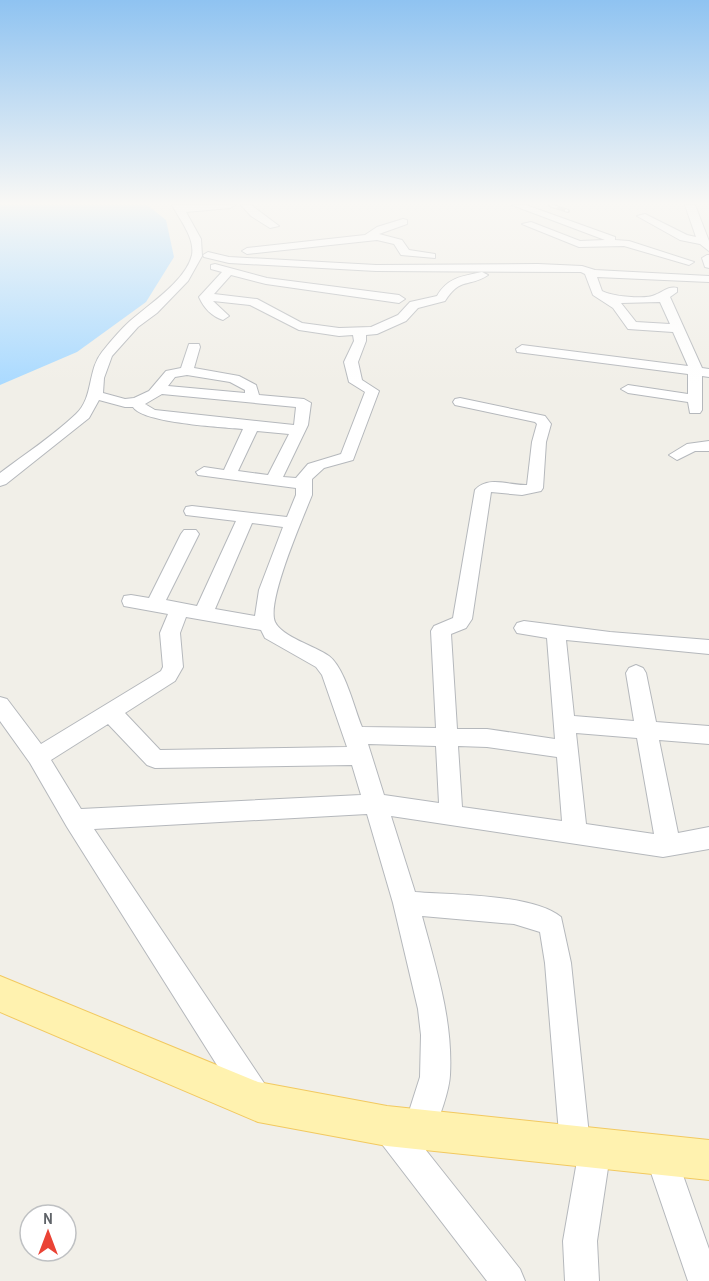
<svg xmlns="http://www.w3.org/2000/svg" width="709" height="1281" font-family="'Archivo Narrow',sans-serif">
<rect width="100%" height="100%" fill="#f1efe8"/>
<path fill="#aadaff" d="M 0,205 L 147,205 L 166,220 L 174,257 L 146,302 L 77,352 L 0,385 Z"/>
<g fill="none" stroke-linecap="round" stroke-linejoin="round">
<defs>
<path id="minor" d="M 172,205 L 235,205 L 230,208 L 186,212 L 201,239 L 202,256 L 188,281 L 157,313 L 138,327 L 112,356 L 104,378 L 103,393 L 125,399 L 134,398 L 149,391 L 166,371 L 181,368 L 189,344 L 199,344 L 200,347 L 194,368 L 239,376 L 256,385 L 259,395 L 304,399 L 311,403 L 308,425 L 283,477 L 296,478 L 308,464 L 341,454 L 365,392 L 349,382 L 344,362 L 354,341 L 353,335 L 339,336 L 299,330 L 250,305 L 213,301 L 229,316 L 223,320 C 211,316 204,308 199,297 L 222,272 L 211,269 L 211,265 L 215,264 L 267,278 L 399,295 L 405,299 L 399,303 L 266,284 L 231,275 L 214,294 L 257,299 L 302,323 L 339,328 L 371,327 L 398,315 L 410,302 L 437,296 C 447,278 462,276 482,272 L 488,275 C 469,288 461,276 445,301 L 418,308 L 406,321 L 377,334 L 366,335 L 366,341 L 358,362 L 362,380 L 379,391 L 353,460 L 324,468 L 312,479 L 312,495 C 303,518 266,602 275,622 C 282,637 315,646 329,656 C 345,668 354,708 362,727 L 436,728 L 431,631 L 434,626 L 453,618 L 475,490 C 488,475 511,486 527,485 L 532,442 L 537,424 L 535,422 L 455,405 L 453,402 L 455,399 L 460,398 L 545,416 L 551,424 L 546,442 L 543,488 L 541,491 L 522,495 L 491,492 L 472,619 L 466,628 L 451,634 L 457,729 L 487,729 L 555,739 L 547,638 L 517,633 L 514,628 L 517,623 L 524,621 L 610,632 L 709,640 L 709,654 L 566,640 L 574,716 L 634,721 L 626,673 L 629,668 L 636,665 L 643,668 L 646,673 L 656,722 L 709,726 L 709,744 L 659,740 L 678,833 L 709,827 L 709,849 L 663,857 L 391,816 L 415,892 C 453,895 533,894 561,917 L 571,963 L 589,1135 L 595,1132 L 606,1137 L 611,1148 L 597,1241 L 599,1281 L 565,1281 L 563,1241 L 577,1161 L 564,1157 L 560,1146 L 545,963 L 540,932 L 514,924 L 422,916 C 436,968 453,1020 450,1075 C 449,1094 437,1123 430,1141 L 421,1144 L 520,1269 L 525,1281 L 487,1281 L 378,1139 L 374,1128 L 378,1117 L 389,1113 L 400,1117 L 405,1124 L 420,1077 L 421,1035 L 418,1009 L 393,903 L 367,814 L 94,829 L 266,1086 L 270,1097 L 266,1108 L 255,1112 L 244,1108 L 67,827 L 30,763 L 0,721 L 0,697 L 7,699 L 41,744 L 161,671 L 163,667 L 160,633 L 168,614 L 124,606 L 122,601 L 124,596 L 131,595 L 149,598 L 181,534 L 184,530 L 196,530 L 199,534 L 166,600 L 197,606 L 236,521 L 186,515 L 184,511 L 186,507 L 192,506 L 287,517 L 296,495 L 296,488 L 198,475 L 196,472 L 204,467 L 224,470 L 243,429 C 221,427 143,423 133,407 L 125,407 L 99,400 L 89,418 L 6,484 L 0,486 L 0,473 C 25,454 53,436 76,414 C 94,397 87,371 102,352 C 110,342 120,330 130,321 C 148,305 186,281 192,255 C 195,238 180,220 172,205 ZM 187,375 L 230,382 L 245,390 L 245,393 L 168,386 L 175,377 ZM 162,394 L 296,407 L 294,425 L 155,410 L 145,404 ZM 257,431 L 289,434 L 268,475 L 238,471 ZM 252,523 L 283,527 L 259,590 L 255,616 L 215,609 ZM 186,617 L 261,630 L 265,638 L 316,667 L 322,675 L 347,747 L 160,750 L 125,713 L 175,681 L 183,667 L 180,633 ZM 108,724 L 147,765 L 155,768 L 352,765 L 361,795 L 81,809 L 51,760 ZM 576,733 L 637,738 L 654,834 L 586,824 ZM 368,744 L 436,746 L 439,803 L 384,795 ZM 458,746 L 487,747 L 557,757 L 562,821 L 462,807 Z
M 241,205 L 251,205 L 279,226 L 270,228 L 251,216 Z
M 512,205 L 526,205 L 615,237 L 615,240 L 629,241 L 694,262 L 689,265 L 624,246 L 579,247 L 522,224 L 531,222 L 580,241 L 605,240 Z
M 685,205 L 695,205 L 709,241 L 709,251 L 700,244 L 680,240 L 637,216 L 645,214 L 687,235 L 696,237 Z
M 403,219 L 407,220 L 407,224 L 379,234 L 402,240 L 409,250 L 435,254 L 435,258 L 401,255 L 394,244 L 377,240 L 247,254 L 242,251 L 247,248 L 365,235 L 377,227 Z
M 208,252 L 229,257 L 376,265 L 538,264 L 582,266 L 595,270 L 709,276 L 709,282 L 597,277 L 602,291 C 611,296 645,300 655,295 C 663,292 668,286 677,288 L 677,292 L 670,297 L 702,368 L 709,369 L 709,377 L 702,376 L 702,410 L 700,413 L 690,413 L 688,402 L 628,393 L 621,389 L 628,385 L 688,394 L 688,374 L 517,352 L 516,349 L 522,345 L 688,366 L 673,332 L 628,329 L 613,308 L 593,295 L 585,274 L 581,272 L 376,271 L 229,263 L 204,257 L 203,255 ZM 660,302 L 670,324 L 636,322 L 621,303 Z
M 707,255 L 709,255 L 709,268 L 705,267 L 702,258 Z
M 709,441 L 709,451 L 695,451 L 677,460 L 669,455 L 687,444 Z
M 661,1139 L 672,1144 L 709,1249 L 709,1281 L 688,1281 L 645,1155 L 650,1144 Z"/>
<path id="major" d="M 0,976 L 258,1082 L 387,1106 L 709,1140 L 709,1180 L 387,1146 L 258,1122 L 0,1012 Z"/>
</defs>
<use href="#minor" stroke="#b5b8bc" stroke-width="2"/>
<use href="#major" stroke="#f2c960" stroke-width="2"/>
<use href="#minor" fill="#fff" fill-rule="evenodd"/>
<use href="#major" fill="#fff2af" fill-rule="evenodd"/>
<defs>
<path id="rail" d="M 550,205 L 568,211"/>
</defs>
<use href="#rail" stroke="#b6b7b8" stroke-width="4"/>
<use href="#rail" stroke="#fff" stroke-width="2" stroke-dasharray="8" stroke-linecap="butt"/>
</g>
<linearGradient id="sky" x2="0" y2="1"><stop stop-color="#8fc3f1"/><stop offset="0.53" stop-color="#f9f8f5"/><stop offset="1" stop-color="#f9f8f5" stop-opacity="0"/></linearGradient>
<rect width="709" height="384" fill="url(#sky)"/>
<g transform="translate(48 1233)"><circle r="28" fill="#ffffff" stroke="#bfc1c3" stroke-width="1.5"/>
<path d="M0-4.5L10 22L0 15L-10 22Z" fill="#ea4335"/>
<text y="-9" font-size="16" font-weight="bold" text-anchor="middle" fill="#5f6368">N</text>
</g>
</svg>
